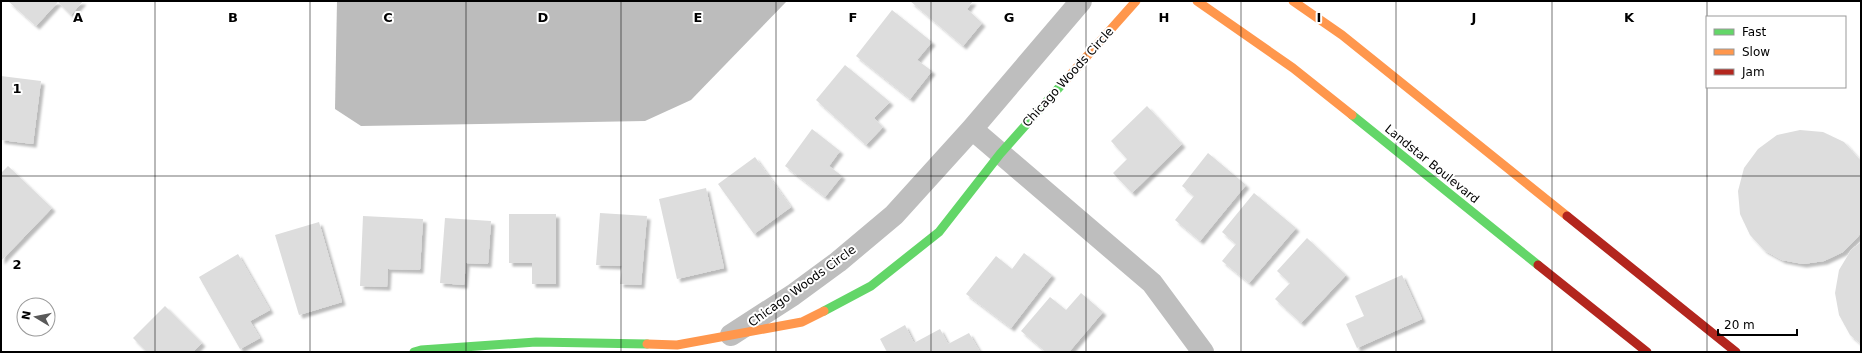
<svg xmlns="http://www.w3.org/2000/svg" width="1862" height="353" font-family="'DejaVu Sans',sans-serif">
<defs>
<filter id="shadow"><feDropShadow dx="3.5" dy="3.5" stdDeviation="1" flood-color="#0004"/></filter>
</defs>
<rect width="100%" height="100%" fill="#fff"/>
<path fill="#bcbcbc" d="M 337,1 L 787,1 L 691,100 L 645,121 L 361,126 L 335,109 Z"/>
<path fill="#ddd" filter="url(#shadow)" d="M 8,1 L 83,1 L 71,15 L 58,2 L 36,26 Z
M 910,1 L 973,1 L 967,9 L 982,23 L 963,46 Z
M 892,10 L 932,42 L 917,60 L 932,71 L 910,99 L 856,56 Z
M 845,65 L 890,102 L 874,118 L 883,127 L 866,145 L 816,100 Z
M 1,76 L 41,81 L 33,144 L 1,140 Z
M 1147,106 L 1182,144 L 1132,193 L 1113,173 L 1127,159 L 1111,141 Z
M 812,129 L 840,151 L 829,166 L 842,176 L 825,197 L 785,166 Z
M 1800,130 L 1823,132 L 1844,142 L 1861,161 L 1861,232 L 1858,237 L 1843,252 L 1824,261 L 1803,264 L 1782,260 L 1764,250 L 1750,235 L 1740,214 L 1738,191 L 1744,168 L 1758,149 L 1777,135 Z
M 1208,153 L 1246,185 L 1200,241 L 1175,220 L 1194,196 L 1182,186 Z
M 755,157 L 791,207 L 754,234 L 718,184 Z
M 8,166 L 52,208 L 1,261 L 1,173 Z
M 706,188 L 724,268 L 677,279 L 659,199 Z
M 1254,193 L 1296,228 L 1249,283 L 1222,261 L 1236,244 L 1222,232 Z
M 600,213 L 647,216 L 641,285 L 620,284 L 622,266 L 596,265 Z
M 509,214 L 556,214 L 556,284 L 532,284 L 532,263 L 509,263 Z
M 363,216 L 423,219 L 420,270 L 388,269 L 387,287 L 360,286 Z
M 445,218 L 491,221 L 488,264 L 466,263 L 464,285 L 440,283 Z
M 319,222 L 342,302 L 299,315 L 275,235 Z
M 1307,238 L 1346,275 L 1301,323 L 1275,299 L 1290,283 L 1277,271 Z
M 1861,242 L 1861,344 L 1850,335 L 1839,315 L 1835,293 L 1839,270 L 1851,250 Z
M 1024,253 L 1052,275 L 1011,328 L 966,294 L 996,256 L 1012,269 Z
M 238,254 L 270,310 L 250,321 L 260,338 L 240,349 L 199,277 Z
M 1402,275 L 1422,319 L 1357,348 L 1346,324 L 1364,316 L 1355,296 Z
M 1081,293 L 1103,312 L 1069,352 L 1046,352 L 1021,331 L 1050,297 L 1066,310 Z
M 165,306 L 202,343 L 193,352 L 147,352 L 133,338 Z
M 905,325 L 914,343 L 940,329 L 948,344 L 969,333 L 980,352 L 887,352 L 880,339 Z"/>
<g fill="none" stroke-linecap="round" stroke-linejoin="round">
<path stroke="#bebebe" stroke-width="22" d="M 972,129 L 1152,283 L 1203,352
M 731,335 L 793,295 L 838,262 L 894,215 L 972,129 L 1081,1"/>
<path stroke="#63d668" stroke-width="9" d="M 1352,115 L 1538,265
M 824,311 L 871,286 L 939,232 L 1000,154 L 1064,82
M 414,352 L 421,350 L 536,342 L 647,344"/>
<path stroke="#ff974d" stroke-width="9" d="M 1197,1 L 1293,68 L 1352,115
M 1293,1 L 1342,35 L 1567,216
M 1064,82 L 1136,1
M 647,344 L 677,345 L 802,322 L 824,311"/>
<path stroke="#b3261e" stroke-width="9" d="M 1567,216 L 1736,352
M 1538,265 L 1647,352"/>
</g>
<path fill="none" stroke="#000" stroke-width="1" stroke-opacity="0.55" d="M 155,1 L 155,352M 310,1 L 310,352M 466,1 L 466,352M 621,1 L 621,352M 776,1 L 776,352M 931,1 L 931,352M 1086,1 L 1086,352M 1241,1 L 1241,352M 1396,1 L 1396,352M 1552,1 L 1552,352M 1707,1 L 1707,352M 1,176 L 1861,176"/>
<g text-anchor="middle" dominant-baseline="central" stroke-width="4" stroke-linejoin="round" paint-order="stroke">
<g font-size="12" fill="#000" stroke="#fff">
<text transform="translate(1068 77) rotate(-48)">Chicago Woods Circle</text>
<text transform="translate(1432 164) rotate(39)">Landstar Boulevard</text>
<text transform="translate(802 286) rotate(-36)">Chicago Woods Circle</text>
</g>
</g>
<g font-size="13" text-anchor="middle" font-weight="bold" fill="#000" stroke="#fff" stroke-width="4" stroke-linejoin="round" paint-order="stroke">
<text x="78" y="22">A</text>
<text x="233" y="22">B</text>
<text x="388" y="22">C</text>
<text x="543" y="22">D</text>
<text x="698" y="22">E</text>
<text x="853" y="22">F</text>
<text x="1009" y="22">G</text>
<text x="1164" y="22">H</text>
<text x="1319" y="22">I</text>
<text x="1474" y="22">J</text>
<text x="1629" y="22">K</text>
<text x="17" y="93">1</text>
<text x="17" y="269">2</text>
</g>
<rect width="1862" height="353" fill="none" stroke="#000000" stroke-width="4"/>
<rect x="1706" y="16" width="140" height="72" fill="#ffffff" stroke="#999999"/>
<rect x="1714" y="29" width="20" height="6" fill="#63d668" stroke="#999999"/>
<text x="1742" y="36" font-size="12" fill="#000000">Fast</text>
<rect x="1714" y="49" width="20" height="6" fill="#ff974d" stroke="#999999"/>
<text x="1742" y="56" font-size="12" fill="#000000">Slow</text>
<rect x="1714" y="69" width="20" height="6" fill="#b3261e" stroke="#999999"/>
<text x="1742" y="76" font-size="12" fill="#000000">Jam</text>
<g transform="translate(36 317) rotate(280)"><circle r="19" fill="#ffffff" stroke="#999999"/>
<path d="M0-3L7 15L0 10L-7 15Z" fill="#595959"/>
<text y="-6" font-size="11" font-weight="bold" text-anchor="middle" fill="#000000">N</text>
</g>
<path d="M1718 329v6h79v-6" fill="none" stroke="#000000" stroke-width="2"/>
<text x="1724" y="329" font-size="12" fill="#000000" stroke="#ffffff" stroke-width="3" paint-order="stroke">20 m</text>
</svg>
